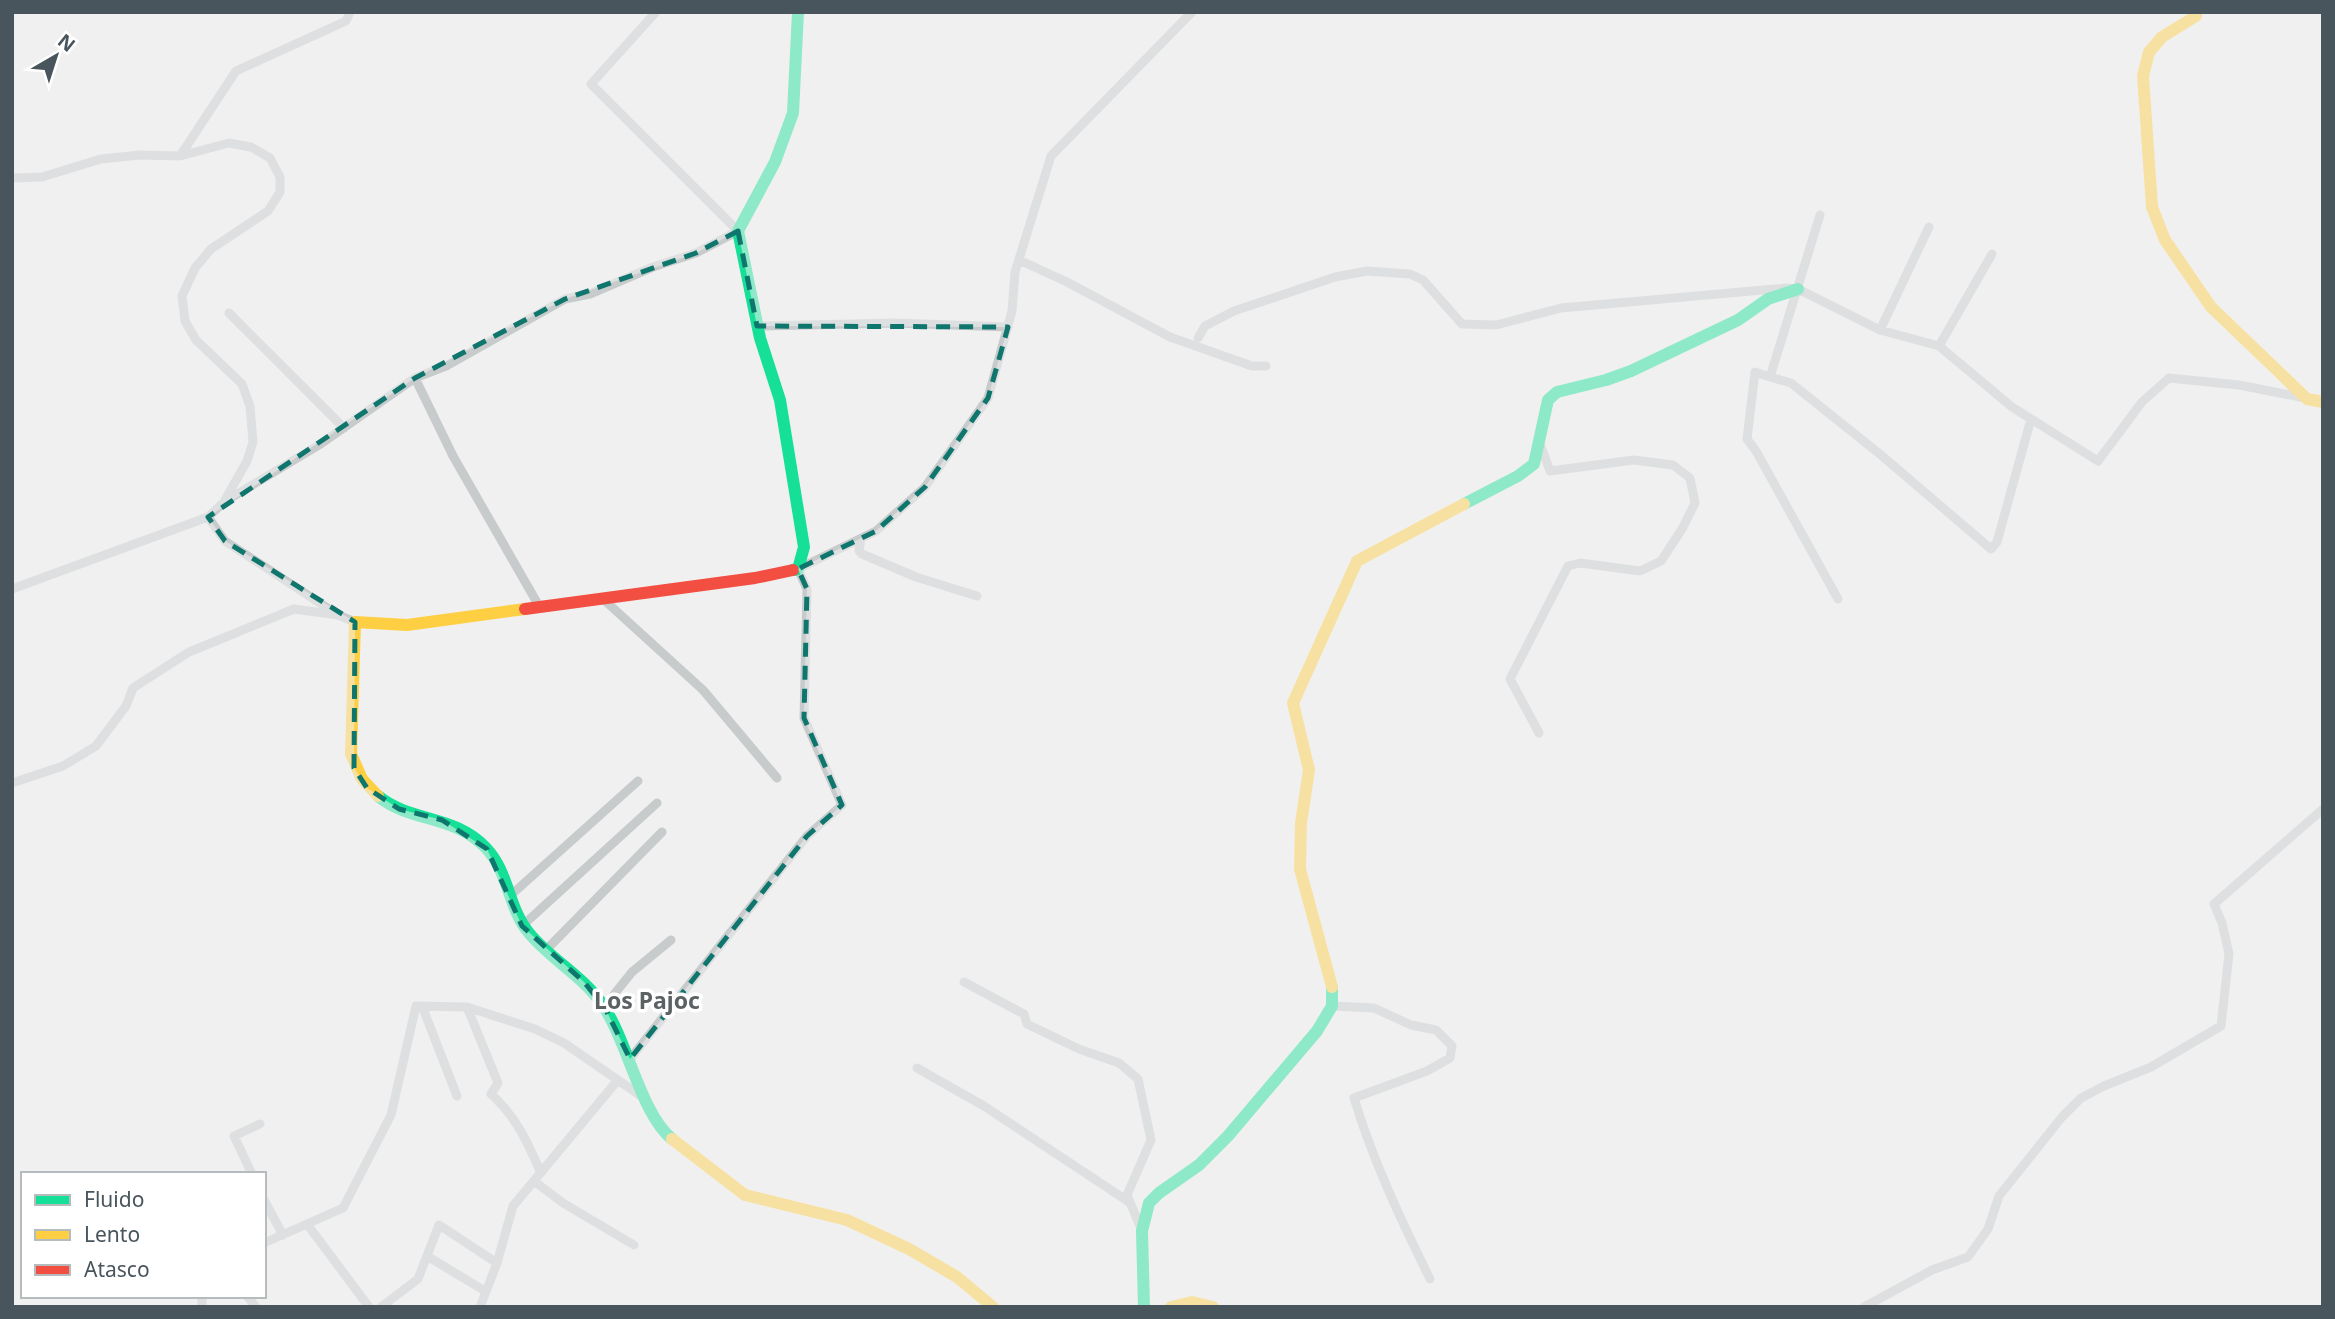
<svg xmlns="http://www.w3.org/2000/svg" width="2335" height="1319" font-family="'Noto Sans',sans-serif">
<rect width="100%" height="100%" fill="#f1f0f0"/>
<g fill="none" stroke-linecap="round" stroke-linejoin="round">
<path stroke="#c8cbcc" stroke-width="9" d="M 180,156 L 236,71 L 346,21 L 350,12
M 12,178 L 42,177 L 101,159 L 140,155 L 180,156 L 229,143 L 251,147 L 270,158 L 280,177 L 280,192 L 268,211 L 211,249 L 195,268 L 182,296 L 185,321 L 196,340 L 242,384 L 250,406 L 253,442 L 247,461 L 225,500
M 1820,215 L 1770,377 L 1755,372 L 1747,439 L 1756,451 L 1838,599
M 1019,260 L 1067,282 L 1170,337 L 1252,366 L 1266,366
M 229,313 L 344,428
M 757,326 L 895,323 L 1008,327
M 1880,330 L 1929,227
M 1198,338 L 1205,326 L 1234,311 L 1335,277 L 1367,271 L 1410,274 L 1423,280 L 1462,324 L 1496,325 L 1561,308 L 1786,288 L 1798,289 L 1880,330 L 1939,346 L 2012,407 L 2098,461 L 2142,402 L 2169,378 L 2239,385 L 2305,398
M 1939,346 L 1992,254
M 1770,377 L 1791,383 L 1881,455 L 1991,549 L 1997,542 L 2031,419
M 415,378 L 453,456 L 539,606
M 208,517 L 225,541 L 338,615 L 355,622
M 861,539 L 859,551 L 862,554 L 916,577 L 977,596
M 12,589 L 208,517 L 224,502 L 319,445 L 415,378 L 446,366 L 565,299 L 590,294 L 653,267 L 696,253 L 738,231 L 591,84 L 656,12
M 602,598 L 703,690 L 777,778
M 1539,733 L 1510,679 L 1568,566 L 1580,563 L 1640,571 L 1661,561 L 1682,529 L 1695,503 L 1690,478 L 1673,465 L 1634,460 L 1550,471 L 1539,441
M 12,783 L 63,766 L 96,746 L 126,706 L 133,688 L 189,652 L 294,609 L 338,615
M 511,895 L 638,781
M 522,926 L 657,803
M 547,949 L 662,832
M 964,982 L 1024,1014 L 1027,1024 L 1079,1049 L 1119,1063 L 1138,1079 L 1151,1140 L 1127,1195 L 1142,1231
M 422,1006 L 457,1096
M 1332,1006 L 1374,1008 L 1411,1025 L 1436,1030 L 1452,1046 L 1450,1058 L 1427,1071 L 1354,1098 C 1373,1161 1401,1220 1430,1279
M 467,1007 L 498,1083 L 491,1094 C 515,1115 528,1143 540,1171
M 604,1007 L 632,972 L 671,940
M 630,1059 L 807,836 L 842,805 L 804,718 L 807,589 L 798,569 L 876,531 L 925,487 L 988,398 L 1012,311 L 1015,272 L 1051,156 L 1192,12
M 917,1068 L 984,1106 L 1129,1202
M 252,1174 L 234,1136 L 260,1124
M 534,1181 L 563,1203 L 634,1245
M 264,1200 L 283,1235
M 307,1224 L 369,1307
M 264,1243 L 343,1208 L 391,1115 L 416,1006 L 467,1007 L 535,1029 L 564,1043 L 644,1098
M 427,1256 L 485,1291
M 247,1296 L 256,1307
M 202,1307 L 202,1296
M 381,1307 L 418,1279 L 439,1225 L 497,1263
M 480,1307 L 497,1263 L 513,1206 L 617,1081
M 1864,1307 L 1932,1270 L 1968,1257 L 1988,1229 L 1999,1196 L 2062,1117 L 2081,1098 L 2104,1086 L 2151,1067 L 2221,1026 L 2229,954 L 2222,923 L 2214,904 L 2323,809"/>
<path stroke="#16e098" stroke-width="12" d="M 1464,504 L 1518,476 L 1534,464 L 1548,400 L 1557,392 L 1606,380 L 1631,371 L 1738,320 L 1768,299 L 1798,289
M 793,570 L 798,569 L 804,547 L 780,400 L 760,338 L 738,231 L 775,162 L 793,113 L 798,12
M 378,796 C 411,823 454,814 486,848 C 509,872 508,908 529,933 C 551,960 584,976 604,1007 C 628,1043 641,1114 672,1139
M 1144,1307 L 1142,1231 L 1149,1203 L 1159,1193 L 1199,1165 L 1228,1136 L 1317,1031 L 1332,1006 L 1332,987"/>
<path stroke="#ffcf43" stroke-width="12" d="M 2196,12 L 2196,16 L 2162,37 L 2149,52 L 2143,76 L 2152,207 L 2165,240 L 2211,307 L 2307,399 L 2323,402
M 378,796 L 362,779 L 351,754 L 355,622 L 407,625 L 525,609
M 1332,987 L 1300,869 L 1301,823 L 1309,770 L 1293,703 L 1357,561 L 1464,504
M 672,1139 L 745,1195 L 847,1220 L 909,1249 L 957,1277 L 993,1307
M 1171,1307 L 1192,1302 L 1213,1307"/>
<path stroke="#f24e42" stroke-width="12" d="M 525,609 L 755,578 L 793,570"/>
</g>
<path d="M0 0H2335V1319H0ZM 738,231 L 757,326 L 1008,327 L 988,398 L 925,487 L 876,531 L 798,569 L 807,589 L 804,718 L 842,805 L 807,836 L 630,1059 L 605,1008 L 584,982 L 522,926 L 487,849 L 442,820 L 399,809 L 367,788 L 354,768 L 355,622 L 225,541 L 208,517 L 415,378 L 565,299 L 696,253 Z" fill="#f1f0f0" fill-opacity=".55" fill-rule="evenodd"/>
<path fill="none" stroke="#0f766e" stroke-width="5" stroke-dasharray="14 9" stroke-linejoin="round" d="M 738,231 L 757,326 L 1008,327 L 988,398 L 925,487 L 876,531 L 798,569 L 807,589 L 804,718 L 842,805 L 807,836 L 630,1059 L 605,1008 L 584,982 L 522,926 L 487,849 L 442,820 L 399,809 L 367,788 L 354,768 L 355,622 L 225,541 L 208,517 L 415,378 L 565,299 L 696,253 Z"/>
<g text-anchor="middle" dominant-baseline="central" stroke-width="7" stroke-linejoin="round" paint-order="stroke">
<g font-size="23" font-weight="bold" fill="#5c6164" stroke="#fff">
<text x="647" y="1000">Los Pajoc</text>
</g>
</g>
<rect width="2335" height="1319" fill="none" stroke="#48555c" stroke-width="28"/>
<rect x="21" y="1172" width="245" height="126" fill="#ffffff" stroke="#b6bbbe" stroke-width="2"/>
<rect x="35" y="1195" width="35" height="10" fill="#16e098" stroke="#b6bbbe" stroke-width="2"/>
<text x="84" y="1207" font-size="21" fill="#48555c">Fluido</text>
<rect x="35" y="1230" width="35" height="10" fill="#ffcf43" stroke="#b6bbbe" stroke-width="2"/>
<text x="84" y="1242" font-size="21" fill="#48555c">Lento</text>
<rect x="35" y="1265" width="35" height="10" fill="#f24e42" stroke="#b6bbbe" stroke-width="2"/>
<text x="84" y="1277" font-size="21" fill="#48555c">Atasco</text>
<g transform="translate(56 56) rotate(39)" stroke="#ffffff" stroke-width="5" paint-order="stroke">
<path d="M0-5L12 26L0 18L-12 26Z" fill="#48555c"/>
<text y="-10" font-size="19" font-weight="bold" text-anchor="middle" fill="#48555c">N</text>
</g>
</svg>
